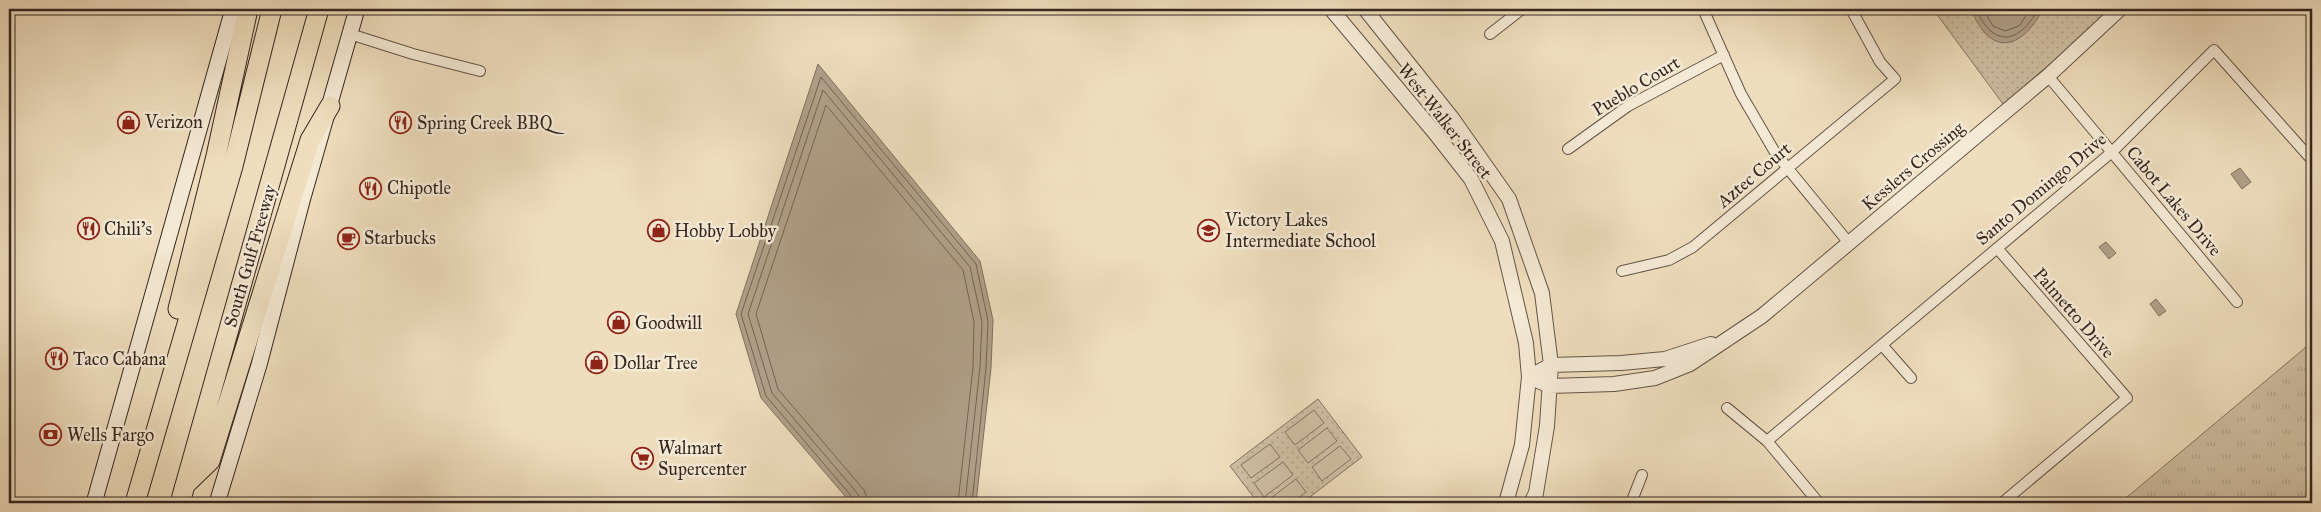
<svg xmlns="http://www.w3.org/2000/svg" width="2321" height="512" font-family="'IM FELL Great Primer',serif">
<defs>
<pattern id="grass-tufts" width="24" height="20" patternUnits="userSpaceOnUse" patternTransform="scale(1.25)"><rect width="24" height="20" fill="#cfbfa3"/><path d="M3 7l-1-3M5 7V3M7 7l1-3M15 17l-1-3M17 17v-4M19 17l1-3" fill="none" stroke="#b2a48c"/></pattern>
<pattern id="park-dots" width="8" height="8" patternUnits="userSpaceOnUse" patternTransform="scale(1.25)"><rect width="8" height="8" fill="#cfbfa3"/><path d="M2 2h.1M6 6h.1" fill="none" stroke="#b2a48c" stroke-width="1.8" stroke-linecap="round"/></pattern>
</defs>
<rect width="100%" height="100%" fill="#efdebe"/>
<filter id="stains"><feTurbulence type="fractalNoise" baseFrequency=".004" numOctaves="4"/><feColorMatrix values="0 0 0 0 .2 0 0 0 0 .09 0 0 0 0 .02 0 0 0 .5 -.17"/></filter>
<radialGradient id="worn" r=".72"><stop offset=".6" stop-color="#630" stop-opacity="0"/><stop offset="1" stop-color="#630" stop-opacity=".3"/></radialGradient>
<path fill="url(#grass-tufts)" stroke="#827362" d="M 2312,342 L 2312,503 L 2120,503 Z"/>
<path fill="url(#park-dots)" stroke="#827362" d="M 1933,9 L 2110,9 L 2071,46 L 2003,104 Z
M 1318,399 L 1362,457 L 1302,503 L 1258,503 L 1230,466 Z"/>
<path fill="#cfbfa3" stroke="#827362" d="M 1314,410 L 1324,423 L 1295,445 L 1285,432 Z
M 1327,428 L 1337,441 L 1308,463 L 1298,450 Z
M 1270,444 L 1280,457 L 1251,478 L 1241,465 Z
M 1340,446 L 1351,459 L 1322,481 L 1312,467 Z
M 1283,462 L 1293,475 L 1264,497 L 1254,483 Z
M 1296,479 L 1306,492 L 1292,503 L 1269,503 L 1267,501 Z"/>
<path fill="#b0a088" stroke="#7f705e" d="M 1971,9 L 2043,9 C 2021,51 1990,57 1971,9 Z
M 818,64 L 980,261 L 993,320 L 991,368 L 976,503 L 851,503 L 761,398 L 736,314 Z
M 2240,168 L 2251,182 L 2242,189 L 2231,174 Z
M 2106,242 L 2116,253 L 2109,259 L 2099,247 Z
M 2156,299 L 2166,311 L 2159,316 L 2150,304 Z"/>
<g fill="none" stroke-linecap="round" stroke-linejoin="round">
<path stroke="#726454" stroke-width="1" d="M 1976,9 C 1993,48 2019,45 2038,9
M 1983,9 L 1993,26 L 2005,31 L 2019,26 L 2031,9
M 855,503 L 853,498 L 766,396 L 741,314 L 821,77 L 976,264 L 988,321 L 986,368 L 972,503
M 861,503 L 858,494 L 772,393 L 748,314 L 823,90 L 970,267 L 982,322 L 980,367 L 965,503
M 869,503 L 864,490 L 778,389 L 756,314 L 826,105 L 963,270 L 974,322 L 973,367 L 958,503"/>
<defs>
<path id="minor" d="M 1703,9 L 1741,94 L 1776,154 L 1849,243
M 350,34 L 413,54 L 480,71
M 1490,34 L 1522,9
M 2048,76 L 2237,302
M 1568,149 L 1628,106 L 1724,55
M 1997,248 L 2127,398 L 2002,503
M 1622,271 L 1669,260 L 1693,247 L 1895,79 L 1880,62 L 1851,9
M 1882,345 L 1911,378
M 1727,408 L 1767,441 L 1819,503
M 1767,441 L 2112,152 L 2214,50 L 2312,160
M 1631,503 L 1642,475"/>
<path id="tertiary" d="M 1331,9 L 1435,133 L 1471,179 L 1502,241 L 1526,343 L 1529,377 L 1522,445 L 1506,503
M 1365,9 L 1452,118 L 1509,199 L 1542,293 L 1551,365 L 1547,426 L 1536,493 L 1531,503
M 1529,377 L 1550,386 L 1614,384 L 1655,378 L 1690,364 L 1762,316 L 2048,76 L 2120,9
M 1529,377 L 1551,365 L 1621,363 L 1665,359 L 1711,344"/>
<path id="secondary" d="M 94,503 L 233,9
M 217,503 L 259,365 L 302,201 L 357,9"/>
<path id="motorway" d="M 178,309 L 216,156 L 248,9
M 185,485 L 210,461 L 310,140 L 330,106
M 135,503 L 233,166 L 272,9
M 180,503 L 319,9"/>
</defs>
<use href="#minor" stroke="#645548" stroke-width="12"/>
<use href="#tertiary" stroke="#645548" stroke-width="16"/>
<use href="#secondary" stroke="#352720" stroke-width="17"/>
<use href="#motorway" stroke="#352720" stroke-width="21"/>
<use href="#minor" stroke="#f5ead5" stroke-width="10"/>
<use href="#tertiary" stroke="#f5ead5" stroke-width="14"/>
<use href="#secondary" stroke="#f5ead5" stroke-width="15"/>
<use href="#motorway" stroke="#efdebe" stroke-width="19"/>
</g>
<defs>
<symbol id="shop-ring" viewBox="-11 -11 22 22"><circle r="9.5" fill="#f5ead5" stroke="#8f2418" stroke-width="1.5"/><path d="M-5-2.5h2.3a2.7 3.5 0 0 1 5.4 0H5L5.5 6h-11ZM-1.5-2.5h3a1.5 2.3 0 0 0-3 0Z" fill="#8f2418"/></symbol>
<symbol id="restaurant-ring" viewBox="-11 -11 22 22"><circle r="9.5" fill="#f5ead5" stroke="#8f2418" stroke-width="1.5"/><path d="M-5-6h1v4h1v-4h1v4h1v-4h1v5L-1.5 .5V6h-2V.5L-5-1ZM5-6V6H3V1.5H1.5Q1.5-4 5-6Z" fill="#8f2418"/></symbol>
<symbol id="school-ring" viewBox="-11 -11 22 22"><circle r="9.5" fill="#f5ead5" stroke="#8f2418" stroke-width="1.5"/><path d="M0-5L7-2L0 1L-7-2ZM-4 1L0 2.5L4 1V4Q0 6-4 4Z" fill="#8f2418"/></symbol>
<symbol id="cafe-ring" viewBox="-11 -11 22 22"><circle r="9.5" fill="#f5ead5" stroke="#8f2418" stroke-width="1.5"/><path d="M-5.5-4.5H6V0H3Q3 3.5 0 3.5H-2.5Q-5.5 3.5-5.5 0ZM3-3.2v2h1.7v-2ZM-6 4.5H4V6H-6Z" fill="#8f2418"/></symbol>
<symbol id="bank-ring" viewBox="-11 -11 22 22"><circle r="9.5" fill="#f5ead5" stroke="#8f2418" stroke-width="1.5"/><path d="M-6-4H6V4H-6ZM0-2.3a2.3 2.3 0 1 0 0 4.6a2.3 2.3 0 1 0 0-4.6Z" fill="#8f2418"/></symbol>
<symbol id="supermarket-ring" viewBox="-11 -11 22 22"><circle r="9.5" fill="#f5ead5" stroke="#8f2418" stroke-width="1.5"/><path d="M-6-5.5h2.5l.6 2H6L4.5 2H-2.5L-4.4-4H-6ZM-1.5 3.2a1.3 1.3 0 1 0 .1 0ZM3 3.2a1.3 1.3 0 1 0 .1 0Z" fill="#8f2418"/></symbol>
</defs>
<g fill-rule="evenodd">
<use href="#shop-ring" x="116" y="110" width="25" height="25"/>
<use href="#restaurant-ring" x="388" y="110" width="25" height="25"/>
<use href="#restaurant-ring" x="358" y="176" width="25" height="25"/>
<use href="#restaurant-ring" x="76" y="216" width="25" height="25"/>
<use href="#school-ring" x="1196" y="218" width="25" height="25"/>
<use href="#shop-ring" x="646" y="218" width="25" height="25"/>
<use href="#cafe-ring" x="336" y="226" width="25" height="25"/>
<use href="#shop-ring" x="606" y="310" width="25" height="25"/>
<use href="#restaurant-ring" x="44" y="346" width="25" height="25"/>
<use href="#shop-ring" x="584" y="350" width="25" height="25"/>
<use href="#bank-ring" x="38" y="422" width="25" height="25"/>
<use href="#supermarket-ring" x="630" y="446" width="25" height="25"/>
</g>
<g text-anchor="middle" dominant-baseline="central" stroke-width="5" stroke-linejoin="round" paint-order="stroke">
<g font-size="18" fill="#352720" stroke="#f5ead5">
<text transform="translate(1636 86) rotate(-31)">Pueblo Court</text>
<text transform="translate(1445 121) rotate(52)">West Walker Street</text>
<text transform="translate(1913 166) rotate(-40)">Kesslers Crossing</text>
<text transform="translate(1754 175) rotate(-40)">Aztec Court</text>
<text transform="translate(2041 189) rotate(-40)">Santo Domingo Drive</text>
<text transform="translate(2174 201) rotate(50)">Cabot Lakes Drive</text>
<text transform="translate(250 256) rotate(-74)">South Gulf Freeway</text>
<text transform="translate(2074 313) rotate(49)">Palmetto Drive</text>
</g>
<g font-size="18" fill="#352720" stroke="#f5ead5" text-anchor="start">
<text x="145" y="122">Verizon</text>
<text x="417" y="123">Spring Creek BBQ</text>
<text x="387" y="188">Chipotle</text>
<text x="1225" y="220">Victory Lakes<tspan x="1225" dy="21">Intermediate School</tspan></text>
<text x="104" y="229">Chili's</text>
<text x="674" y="231">Hobby Lobby</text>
<text x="364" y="238">Starbucks</text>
<text x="635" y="323">Goodwill</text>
<text x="73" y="359">Taco Cabana</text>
<text x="613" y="363">Dollar Tree</text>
<text x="67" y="435">Wells Fargo</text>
<text x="658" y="448">Walmart<tspan x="658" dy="21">Supercenter</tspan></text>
</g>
</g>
<rect width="2321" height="512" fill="none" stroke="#efdebe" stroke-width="30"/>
<rect x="10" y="10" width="2301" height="492" fill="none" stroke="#352720" stroke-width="2.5"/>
<rect x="15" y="15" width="2291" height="482" fill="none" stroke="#352720"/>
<rect width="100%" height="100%" filter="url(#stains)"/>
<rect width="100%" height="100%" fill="url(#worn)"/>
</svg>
